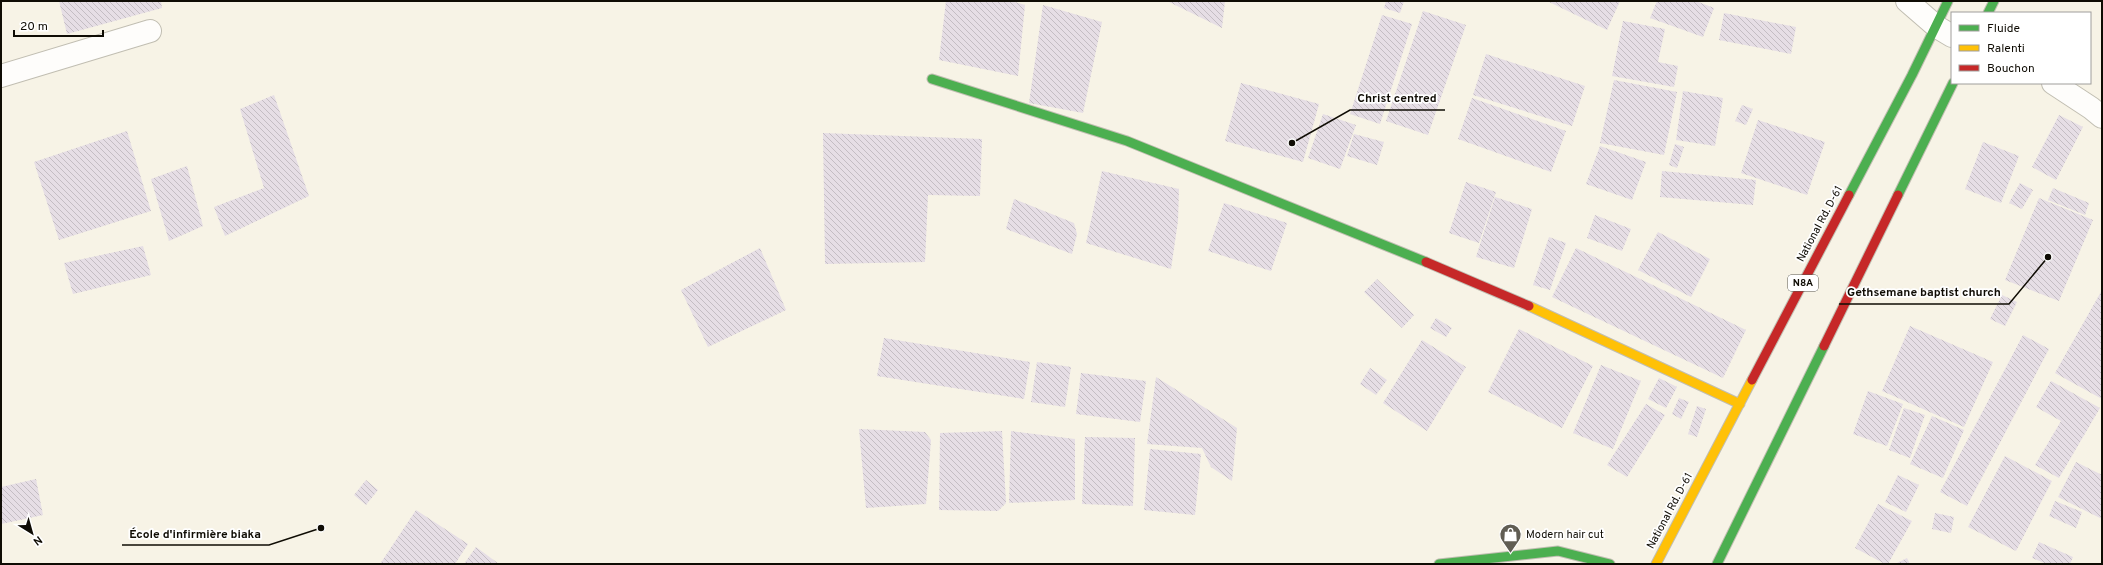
<svg xmlns="http://www.w3.org/2000/svg" width="2103" height="565" font-family="Overpass,sans-serif">
<defs>
<pattern id="building-back-hatch" width="6" height="6" patternUnits="userSpaceOnUse"><rect width="6" height="6" fill="#e6dee5"/><path d="M-1 5l2 2M0 0l6 6M5-1l2 2" fill="none" stroke="#c4bdc3"/></pattern>
</defs>
<rect width="100%" height="100%" fill="#f7f3e6"/>
<path fill="url(#building-back-hatch)" d="M 59,1 L 161,1 L 162,8 L 67,34 Z
M 946,1 L 1012,1 L 1025,5 L 1018,76 L 939,60 Z
M 1167,1 L 1225,1 L 1222,28 Z
M 1386,1 L 1404,1 L 1400,13 L 1384,8 Z
M 1547,1 L 1620,1 L 1607,30 Z
M 1657,1 L 1696,1 L 1714,8 L 1703,37 L 1650,18 Z
M 1043,5 L 1102,22 L 1083,113 L 1029,103 Z
M 1423,11 L 1466,25 L 1428,135 L 1386,121 Z
M 1724,13 L 1796,27 L 1791,54 L 1719,40 Z
M 1382,15 L 1412,24 L 1380,124 L 1350,114 Z
M 1623,21 L 1665,29 L 1658,62 L 1678,66 L 1674,87 L 1612,76 Z
M 1486,54 L 1585,86 L 1572,126 L 1473,95 Z
M 1614,80 L 1677,92 L 1664,155 L 1600,143 Z
M 1241,83 L 1319,104 L 1303,162 L 1225,141 Z
M 1683,91 L 1723,98 L 1715,146 L 1676,140 Z
M 274,95 L 309,196 L 225,236 L 214,207 L 264,188 L 240,109 Z
M 1472,98 L 1566,131 L 1551,172 L 1458,139 Z
M 1742,105 L 1753,109 L 1746,125 L 1735,121 Z
M 1323,114 L 1356,125 L 1340,169 L 1308,158 Z
M 2059,115 L 2083,127 L 2056,180 L 2032,167 Z
M 1758,120 L 1825,142 L 1807,195 L 1741,173 Z
M 127,131 L 151,211 L 59,240 L 34,162 Z
M 823,133 L 982,139 L 980,196 L 928,195 L 925,262 L 825,264 Z
M 1354,134 L 1384,142 L 1377,165 L 1347,156 Z
M 1983,142 L 2019,156 L 2001,203 L 1965,189 Z
M 1675,144 L 1684,147 L 1677,168 L 1669,165 Z
M 1600,146 L 1646,162 L 1632,200 L 1586,184 Z
M 187,166 L 203,226 L 169,241 L 151,179 Z
M 1102,171 L 1179,189 L 1178,221 L 1171,269 L 1086,243 Z
M 1662,171 L 1756,180 L 1753,205 L 1660,197 Z
M 1466,182 L 1496,192 L 1479,243 L 1449,233 Z
M 2020,183 L 2033,190 L 2022,209 L 2009,203 Z
M 2053,188 L 2089,203 L 2085,215 L 2048,200 Z
M 1495,197 L 1532,209 L 1514,268 L 1476,257 Z
M 2039,198 L 2093,220 L 2059,301 L 2005,280 Z
M 1014,199 L 1074,223 L 1077,234 L 1072,254 L 1006,229 Z
M 1224,203 L 1287,223 L 1271,271 L 1208,251 Z
M 1595,215 L 1631,229 L 1622,251 L 1587,238 Z
M 1658,232 L 1710,259 L 1691,297 L 1638,270 Z
M 1549,237 L 1566,243 L 1550,290 L 1533,285 Z
M 143,246 L 151,275 L 73,294 L 64,263 Z
M 760,248 L 786,310 L 708,347 L 681,290 Z
M 1576,248 L 1746,330 L 1723,378 L 1552,297 Z
M 1377,279 L 1414,315 L 1402,328 L 1364,292 Z
M 2102,290 L 2102,399 L 2055,373 Z
M 2002,295 L 2017,302 L 2005,326 L 1990,319 Z
M 1436,318 L 1452,328 L 1446,337 L 1430,328 Z
M 1910,326 L 1993,362 L 1964,427 L 1882,391 Z
M 1519,329 L 1593,366 L 1562,428 L 1488,392 Z
M 2023,335 L 2049,349 L 1967,506 L 1940,492 Z
M 884,338 L 1030,362 L 1024,399 L 877,376 Z
M 1422,340 L 1466,367 L 1427,431 L 1383,403 Z
M 1037,362 L 1071,367 L 1065,407 L 1031,402 Z
M 1601,365 L 1641,381 L 1613,449 L 1573,433 Z
M 1370,368 L 1387,380 L 1376,395 L 1360,384 Z
M 1081,373 L 1146,381 L 1140,422 L 1076,414 Z
M 1156,377 L 1237,428 L 1232,481 L 1211,467 L 1202,448 L 1147,444 Z
M 1659,378 L 1677,387 L 1666,408 L 1648,399 Z
M 2051,381 L 2100,408 L 2059,478 L 2035,465 L 2061,421 L 2036,407 Z
M 1868,391 L 1903,404 L 1887,446 L 1853,434 Z
M 1679,398 L 1689,402 L 1681,419 L 1672,414 Z
M 1646,404 L 1665,415 L 1627,477 L 1607,465 Z
M 1697,406 L 1706,409 L 1697,437 L 1688,434 Z
M 1904,408 L 1925,415 L 1910,458 L 1889,450 Z
M 1932,416 L 1964,430 L 1943,478 L 1910,464 Z
M 859,429 L 925,432 L 931,440 L 926,504 L 866,508 Z
M 1002,431 L 1006,503 L 998,511 L 939,510 L 940,433 Z
M 1011,431 L 1075,439 L 1075,500 L 1009,503 Z
M 1085,437 L 1135,438 L 1133,506 L 1082,504 Z
M 1150,449 L 1201,454 L 1195,515 L 1144,510 Z
M 2005,456 L 2052,481 L 2016,551 L 1968,527 Z
M 2076,462 L 2102,475 L 2102,519 L 2058,497 Z
M 1898,475 L 1919,485 L 1906,512 L 1885,502 Z
M 36,479 L 43,515 L 1,524 L 1,487 Z
M 366,480 L 378,490 L 366,505 L 354,495 Z
M 2055,501 L 2082,512 L 2076,528 L 2049,516 Z
M 1878,504 L 1912,521 L 1888,564 L 1885,564 L 1855,548 Z
M 416,510 L 468,544 L 455,564 L 380,564 Z
M 1935,513 L 1954,517 L 1951,533 L 1932,529 Z
M 2039,542 L 2073,557 L 2070,564 L 2047,564 L 2032,558 Z
M 476,547 L 499,564 L 464,564 Z
M 1907,558 L 1910,564 L 1895,564 Z"/>
<g fill="none" stroke-linecap="round" stroke-linejoin="round">
<defs>
<path id="street" d="M 1907,1 L 1937,27 L 1952,36
M 1,76 L 150,31
M 2053,83 L 2091,108 L 2102,117"/>
<path id="fast" d="M 1988,13 L 1994,1
M 932,79 L 1127,141 L 1426,262
M 1849,195 L 1912,75 L 1948,1
M 1898,195 L 1953,83
M 1439,564 L 1558,551 L 1610,564
M 1717,564 L 1824,346"/>
<path id="slow" d="M 1529,306 L 1740,404
M 1656,564 L 1752,380"/>
<path id="jam" d="M 1426,262 L 1529,306
M 1824,346 L 1898,195
M 1752,380 L 1849,195"/>
</defs>
<use href="#street" stroke="#c1beb2" stroke-width="24"/>
<use href="#fast" stroke="#c1beb2" stroke-width="11"/>
<use href="#slow" stroke="#c1beb2" stroke-width="11"/>
<use href="#jam" stroke="#c1beb2" stroke-width="11"/>
<use href="#street" stroke="#fefdfb" stroke-width="22"/>
<use href="#fast" stroke="#4caf50" stroke-width="9"/>
<use href="#slow" stroke="#ffc107" stroke-width="9"/>
<use href="#jam" stroke="#c62828" stroke-width="9"/>
</g>
<defs>
<symbol id="shop-pin" viewBox="-11 -11 22 30"><path d="M0 17L-7.5 6A9.5 9.5 0 1 1 7.5 6Z" fill="#605d53" stroke="#fff"/><path d="M-5-2.5h2.3a2.7 3.5 0 0 1 5.4 0H5L5.5 6h-11ZM-1.5-2.5h3a1.5 2.3 0 0 0-3 0Z" fill="#fff"/></symbol>
</defs>
<g fill-rule="evenodd">
<use href="#shop-pin" x="1498" y="522" width="25" height="34"/>
</g>
<g text-anchor="middle" dominant-baseline="central" stroke-width="3.5" stroke-linejoin="round" paint-order="stroke">
<rect fill="#fff" stroke="#57554f" stroke-width="1" x="1788" y="275" width="30" height="16" rx="3"/>
<g font-size="10" font-weight="bold" fill="#0f0c04">
<text x="1803" y="283">N8A</text>
</g>
<g font-size="11" fill="#0f0c04" stroke="#fff">
<text transform="translate(1820 224) rotate(-62)">National Rd. D-61</text>
<text transform="translate(1670 511) rotate(-62)">National Rd. D-61</text>
</g>
<g font-size="11" fill="#0f0c04" stroke="#fff" text-anchor="start">
<text x="1526" y="535">Modern hair cut</text>
</g>
</g>
<path fill="none" stroke="#0f0c04" stroke-width="1.5" d="M1292 143L1350 110H1445M2048 257L2009 304H1839M321 528L269 545H122"/>
<g fill="#0f0c04" stroke="#fff" stroke-width="1.5">
<circle cx="1292" cy="143" r="4"/>
<circle cx="2048" cy="257" r="4"/>
<circle cx="321" cy="528" r="4"/>
</g>
<g font-size="12" text-anchor="middle" font-weight="bold" fill="#0f0c04" stroke="#fff" stroke-width="3.5" stroke-linejoin="round" paint-order="stroke">
<text x="1397" y="102">Christ centred</text>
<text x="1924" y="296">Gethsemane baptist church</text>
<text x="195" y="538">École d'infirmière biaka</text>
</g>
<rect width="2103" height="565" fill="none" stroke="#0f0c04" stroke-width="4"/>
<rect x="1951" y="12" width="140" height="72" fill="#ffffff" stroke="#9f9e9b"/>
<rect x="1959" y="25" width="20" height="6" fill="#4caf50" stroke="#9f9e9b"/>
<text x="1987" y="32" font-size="12" fill="#0f0c04">Fluide</text>
<rect x="1959" y="45" width="20" height="6" fill="#ffc107" stroke="#9f9e9b"/>
<text x="1987" y="52" font-size="12" fill="#0f0c04">Ralenti</text>
<rect x="1959" y="65" width="20" height="6" fill="#c62828" stroke="#9f9e9b"/>
<text x="1987" y="72" font-size="12" fill="#0f0c04">Bouchon</text>
<g transform="translate(32 533) rotate(143)" stroke="#ffffff" stroke-width="3" paint-order="stroke">
<path d="M0-3L7 15L0 10L-7 15Z" fill="#0f0c04"/>
<text y="-6" font-size="11" font-weight="bold" text-anchor="middle" fill="#0f0c04">N</text>
</g>
<path d="M14 30v6h89v-6" fill="none" stroke="#0f0c04" stroke-width="2"/>
<text x="20" y="30" font-size="12" fill="#0f0c04" stroke="#ffffff" stroke-width="3" paint-order="stroke">20 m</text>
</svg>
